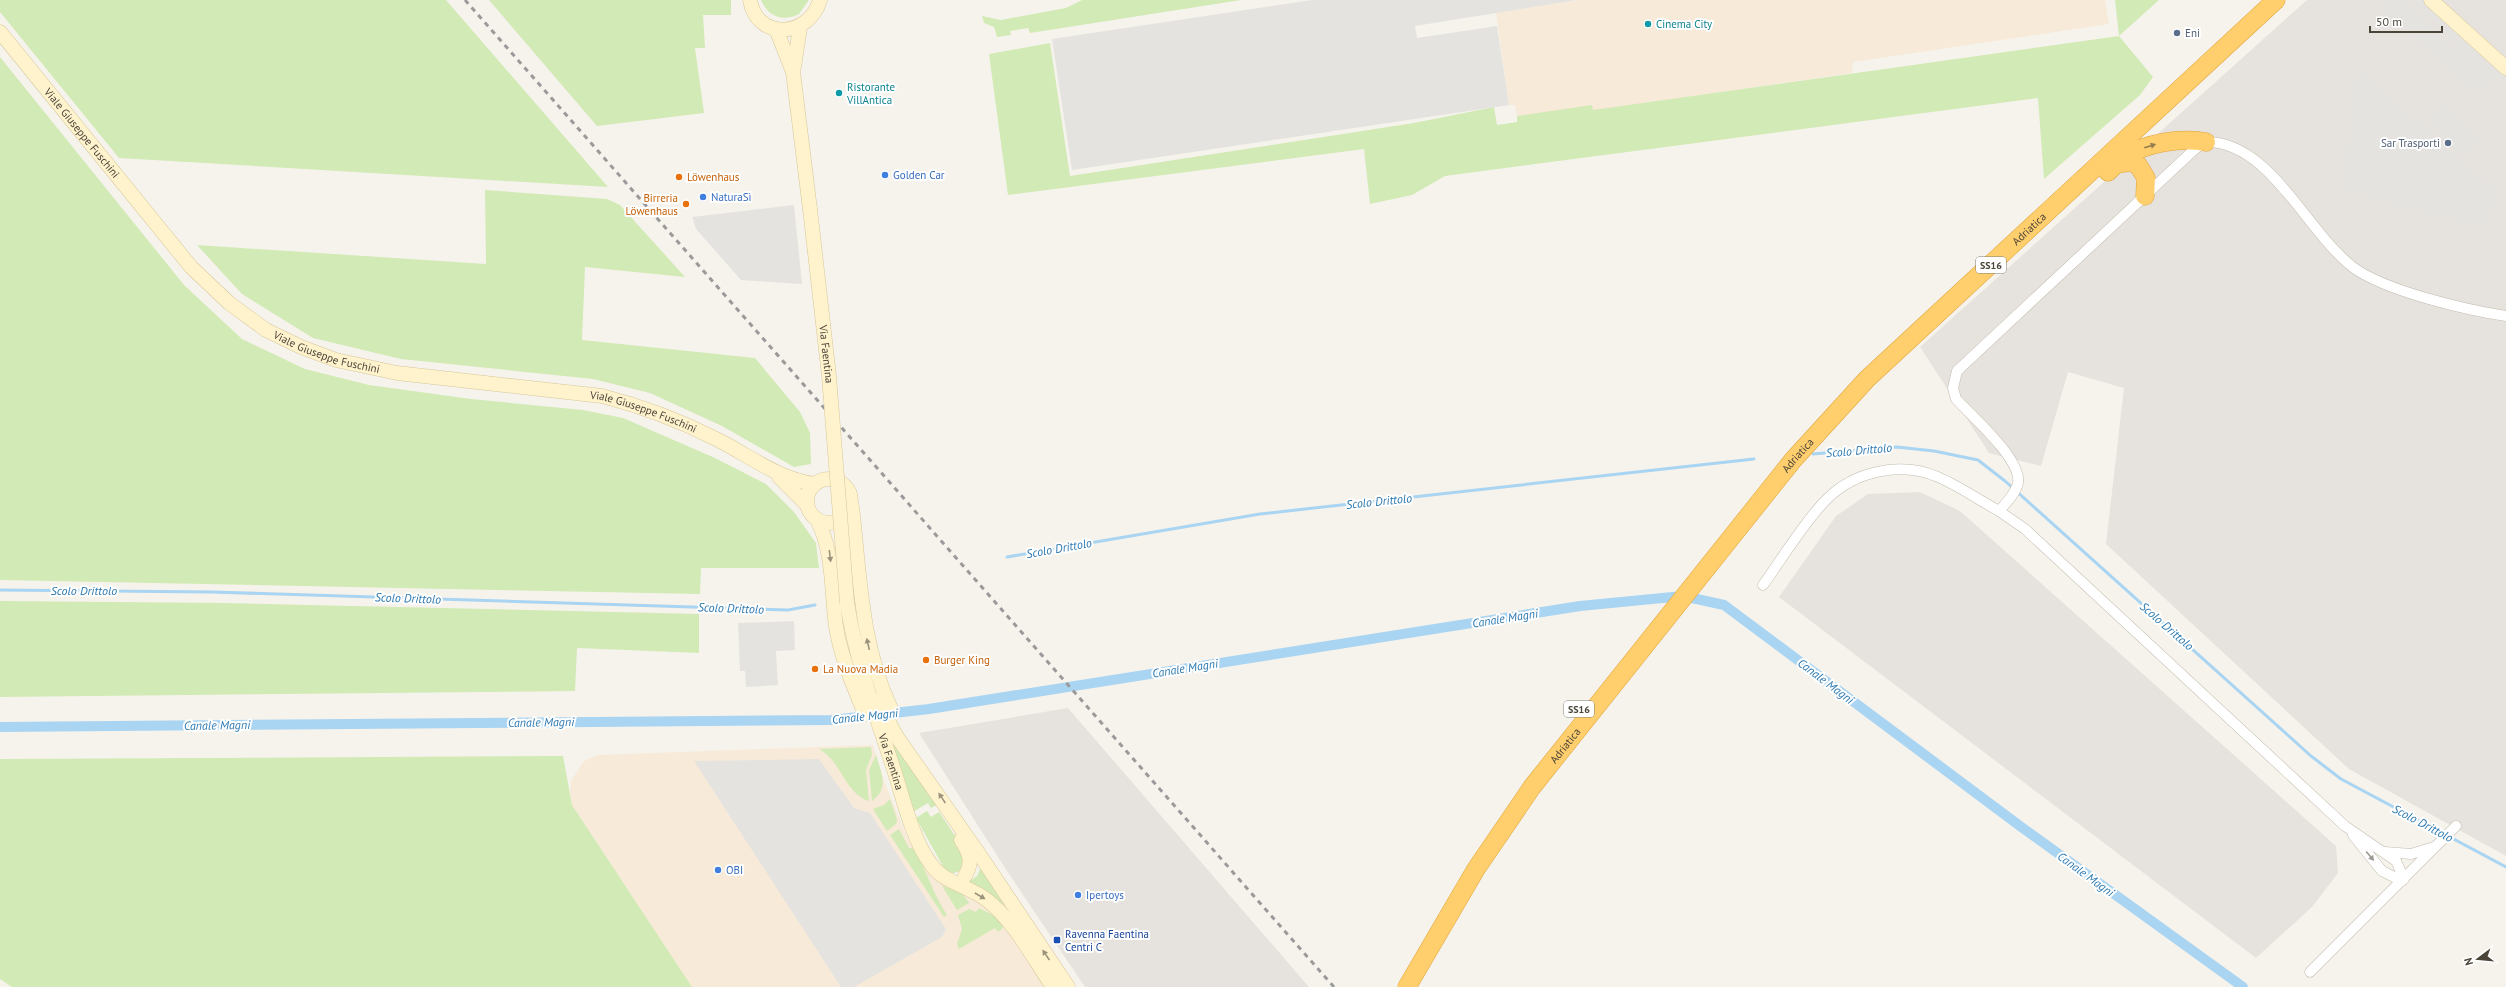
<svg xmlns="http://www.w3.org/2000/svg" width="2506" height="987" font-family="'PT Sans',sans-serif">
<rect width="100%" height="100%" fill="#f6f3ec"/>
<path fill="#f7ead8" d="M 1578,0 L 2105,0 L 2109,24 L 1853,62 L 1852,73 L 1518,122 L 1515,105 L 1509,105 L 1496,13 Z
M 873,745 L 884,781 L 907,837 L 939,881 L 979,900 L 1007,925 L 1048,987 L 692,987 L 572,805 L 570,793 L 571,781 L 584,761 L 597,755 Z"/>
<path fill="#e6e2dd" d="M 2307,0 L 2506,0 L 2506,856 L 2349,769 L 2106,544 L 2124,388 L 2068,372 L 2041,466 L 1989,453 L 1920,347 Z
M 1920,492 L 1960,511 L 2336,846 L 2338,873 L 2312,907 L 2256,958 L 1779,597 L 1836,516 L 1868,494 Z
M 1068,708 L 1309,987 L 1085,987 L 1007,871 L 919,733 Z"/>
<path fill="#d2eab5" d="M 0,0 L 446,0 L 608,187 L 119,158 L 0,12 Z
M 489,0 L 731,0 L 731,15 L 703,15 L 705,48 L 695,48 L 704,113 L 597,126 Z
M 761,0 L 809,0 L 799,14 C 783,22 768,17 761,0 Z
M 1082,0 L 1241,0 L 1030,33 L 1028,28 L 1010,31 L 1011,35 L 997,37 L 994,27 L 984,23 L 982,16 L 1001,20 L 1066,8 Z
M 2115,0 L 2159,0 L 2119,36 L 2153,77 L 2140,95 L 2044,179 L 2038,98 L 1445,176 L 1412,195 L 1370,204 L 1364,149 L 1008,195 L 989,54 L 1050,43 L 1070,176 L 1414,123 L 1494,107 L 1497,125 L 1517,122 L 1517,116 L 1592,105 L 1593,110 L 2119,36 Z
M 0,57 L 184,285 L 242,339 L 305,369 L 369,385 L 471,399 L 583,410 L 623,418 L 715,458 L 766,484 L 794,512 L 816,543 L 819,568 L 701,568 L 700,594 L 0,580 Z
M 485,190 L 607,199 L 620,205 L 685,277 L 585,267 L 582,340 L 755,358 L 800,412 L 810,433 L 811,464 L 794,467 L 722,426 L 650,393 L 593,379 L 401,359 L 313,338 L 242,294 L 197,245 L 486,264 Z
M 0,601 L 224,603 L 699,614 L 699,653 L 577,648 L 575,691 L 0,697 Z
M 883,721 L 937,805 L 931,808 L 928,803 L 913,812 Z
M 871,747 L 872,755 L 866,770 L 869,801 C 845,794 841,760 819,749 Z
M 876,755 C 881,773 890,788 872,801 L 869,770 Z
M 563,756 L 572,805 L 692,987 L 12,987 L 0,979 L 0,759 Z
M 890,799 L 897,819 L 896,824 L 887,831 L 873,809 L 884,805 Z
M 927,811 L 931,817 L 939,812 L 962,846 L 963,869 C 956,873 952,875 945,870 L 916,818 Z
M 899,829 L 909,848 L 914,849 C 927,871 933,894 947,915 L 944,917 L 890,835 Z
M 981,867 L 1009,909 L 982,888 L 967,883 L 977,876 Z
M 942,886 L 961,892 L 969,903 L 957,910 Z
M 979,908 C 989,914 995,914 1004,923 L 1003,928 L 998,932 L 995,928 L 959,949 L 957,944 L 962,929 L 958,915 L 969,909 L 976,912 Z"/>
<path fill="#e5e3e0" d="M 1312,0 L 1577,0 L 1415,26 L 1417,38 L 1497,26 L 1509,105 L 1072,170 L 1052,39 Z
M 2386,0 L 2403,0 L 2496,84 L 2474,91 L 2378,8 Z
M 2409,0 L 2423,0 L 2506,76 L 2500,83 Z
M 2361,71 L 2500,194 L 2484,229 L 2346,191 L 2350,91 Z
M 2443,103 L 2480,138 L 2463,157 L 2426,122 Z
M 794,205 L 802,284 L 741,280 L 696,229 L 692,217 Z
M 794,621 L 795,650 L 776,651 L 778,685 L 746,687 L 745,671 L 740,671 L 738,623 Z
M 819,759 L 854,808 L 870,813 L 946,929 L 942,937 L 854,987 L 841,987 L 694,761 Z"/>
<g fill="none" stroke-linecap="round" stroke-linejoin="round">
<path stroke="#a9d4f2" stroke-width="3" d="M 1813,454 L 1897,447 L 1934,451 L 1978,460 L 2005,481 L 2311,756 L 2341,779 L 2506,867
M 1007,557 L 1260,514 L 1754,459
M 0,590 L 212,592 L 788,610 L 815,605"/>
<path stroke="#a9d4f2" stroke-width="10" d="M 0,727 L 832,720 L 929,709 L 1580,606 L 1683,596 L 1724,605 L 2020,826 L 2243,987"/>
<defs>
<path id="street" d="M 1763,585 C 1782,559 1804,522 1826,500 C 1854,471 1901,461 1938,477 C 1959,486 1979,500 1999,511
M 2353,835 L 2382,871 L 2402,881
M 2385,852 L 2411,854 L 2434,847
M 2404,879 L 2396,861 L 2345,826 L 2025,529 L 1999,511 C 2006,503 2016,493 2018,483 C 2022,460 1972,416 1956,399 L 1953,388 L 1957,371 L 2196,148 L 2206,142 C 2270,141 2307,233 2354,268 C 2386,291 2466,310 2506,316
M 2310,972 L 2456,826"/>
<g id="secondary">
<path d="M 750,0 C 757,41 809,38 820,0"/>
<path d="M 2431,0 L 2506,68"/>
<path d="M 776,29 L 793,72 L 810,209"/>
<path id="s1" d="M 0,32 L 191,267 L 229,303 L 266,330 L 301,347 L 336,360 L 397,373 L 602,396 C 641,406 679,420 716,439 C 749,455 777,479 815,484"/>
<path d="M 794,67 L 800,27"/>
<path d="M 779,477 L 807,505"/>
<circle cx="829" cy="501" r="22"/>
<path d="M 852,507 C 860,576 861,645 891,709"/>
<path d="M 817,519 C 834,553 831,590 836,627 C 841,657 853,685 865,714"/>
<path id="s2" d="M 847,603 C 857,664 875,712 894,770 C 903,798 912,838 930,863 C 944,884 968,885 987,900 C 1015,922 1033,958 1053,987"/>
<path d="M 877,700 L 897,737 L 979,854 L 1068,987"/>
<path d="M 961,840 C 970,853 973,863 965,876"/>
</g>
<g id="highway">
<path d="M 2116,164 L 2130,162 L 2138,165 L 2146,178 L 2145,196"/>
<path d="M 2108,172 C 2113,167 2119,161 2124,157 C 2146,143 2181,137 2206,142"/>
<path id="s3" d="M 1407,987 L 1476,869 L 1532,787 L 1793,460 L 1867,379 L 2276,0"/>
</g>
</defs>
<use href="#street" stroke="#c2bbae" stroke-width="11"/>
<use href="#secondary" stroke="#d6c79b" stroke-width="15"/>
<use href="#highway" stroke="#e0a43c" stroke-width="19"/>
<use href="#street" stroke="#fff" stroke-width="10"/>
<use href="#secondary" stroke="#fff3cd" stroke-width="14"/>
<use href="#highway" stroke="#ffcf6e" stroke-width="18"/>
<path stroke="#9a9a9a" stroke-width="3" stroke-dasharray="5 5" stroke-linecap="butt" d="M 465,0 L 1334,987"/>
<defs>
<g id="secondary-bridge">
<path id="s4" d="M 810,209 L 829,376 L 847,603"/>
</g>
</defs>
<use href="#secondary-bridge" stroke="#d6c79b" stroke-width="15" stroke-linecap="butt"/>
<use href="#secondary-bridge" stroke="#fff3cd" stroke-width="14"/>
</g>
<defs><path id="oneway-solid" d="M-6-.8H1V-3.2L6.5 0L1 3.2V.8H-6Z"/></defs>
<use fill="#937c4e" href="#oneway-solid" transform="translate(2150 146) rotate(-17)"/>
<g fill="#9c937c">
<use href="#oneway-solid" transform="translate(830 556) rotate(83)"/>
<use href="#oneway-solid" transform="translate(868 644) rotate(-103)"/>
<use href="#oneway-solid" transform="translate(942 798) rotate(-124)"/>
<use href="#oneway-solid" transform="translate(980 896) rotate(30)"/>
<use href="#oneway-solid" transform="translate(1046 955) rotate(-124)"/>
</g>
<use fill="#9c9892" href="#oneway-solid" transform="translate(2370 856) rotate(50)"/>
<g fill="#0f9aa8" stroke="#fff" stroke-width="1.5">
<circle cx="1648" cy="24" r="4"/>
<circle cx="839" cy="93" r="4"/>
</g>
<g fill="#5c6f8a" stroke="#fff" stroke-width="1.5">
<circle cx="2177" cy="33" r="4"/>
<circle cx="2448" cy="143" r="4"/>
</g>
<g fill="#3f7fe0" stroke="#fff" stroke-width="1.5">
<circle cx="885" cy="175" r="4"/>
<circle cx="703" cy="197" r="4"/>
<circle cx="718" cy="870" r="4"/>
<circle cx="1078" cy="895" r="4"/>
</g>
<g fill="#e8710a" stroke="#fff" stroke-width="1.5">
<circle cx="679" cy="177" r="4"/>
<circle cx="686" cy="204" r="4"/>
<circle cx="926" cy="660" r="4"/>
<circle cx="815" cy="669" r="4"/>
</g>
<rect fill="#1a4fb4" stroke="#fff" stroke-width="1.5" x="1053" y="936" width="8" height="8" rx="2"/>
<g text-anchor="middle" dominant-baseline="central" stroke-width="4" stroke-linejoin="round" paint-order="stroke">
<g fill="#fff" stroke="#817c74" stroke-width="1">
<rect x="1976" y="257" width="30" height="16" rx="3"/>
<rect x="1564" y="701" width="30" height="16" rx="3"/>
</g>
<g font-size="10" font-weight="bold" fill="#4b4439">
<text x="1991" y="265">SS16</text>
<text x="1579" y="709">SS16</text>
</g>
<g font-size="11" fill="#0d838f" stroke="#fff" text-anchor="start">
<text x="1656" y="24">Cinema City</text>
<text x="847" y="87">Ristorante<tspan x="847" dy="13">VillAntica</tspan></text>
</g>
<g font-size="11" fill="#4e5e75" stroke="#fff" text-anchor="start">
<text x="2185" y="33">Eni</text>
<text x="2440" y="143" text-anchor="end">Sar Trasporti</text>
</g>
<g font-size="11" fill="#4b4439" stroke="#fff">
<text stroke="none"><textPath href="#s1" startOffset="130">Viale Giuseppe Fuschini</textPath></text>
<text stroke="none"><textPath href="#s3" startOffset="985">Adriatica</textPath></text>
<text stroke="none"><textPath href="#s1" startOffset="466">Viale Giuseppe Fuschini</textPath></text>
<text stroke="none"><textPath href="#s4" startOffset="146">Via Faentina</textPath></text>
<text stroke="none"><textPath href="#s1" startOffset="790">Viale Giuseppe Fuschini</textPath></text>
<text stroke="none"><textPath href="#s3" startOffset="661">Adriatica</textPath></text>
<text stroke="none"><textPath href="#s3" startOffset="289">Adriatica</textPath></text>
<text stroke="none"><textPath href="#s2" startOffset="165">Via Faentina</textPath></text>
</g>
<g font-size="11" fill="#366cbe" stroke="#fff" text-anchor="start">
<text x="893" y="175">Golden Car</text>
<text x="711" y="197">NaturaSì</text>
<text x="726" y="870">OBI</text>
<text x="1086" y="895">Ipertoys</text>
</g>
<g font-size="11" fill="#c56008" stroke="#fff" text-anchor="start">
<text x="687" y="177">Löwenhaus</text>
<text x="678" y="198" text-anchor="end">Birreria<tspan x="678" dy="13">Löwenhaus</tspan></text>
<text x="934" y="660">Burger King</text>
<text x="823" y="669">La Nuova Madia</text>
</g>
<g font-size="11" fill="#164399" stroke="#fff" text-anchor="start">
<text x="1065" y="934">Ravenna Faentina<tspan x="1065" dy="13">Centri C</tspan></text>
</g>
<g font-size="12" font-style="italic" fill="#2e7ab2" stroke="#fff">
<text transform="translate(1859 450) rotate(-5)">Scolo Drittolo</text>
<text transform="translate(1379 501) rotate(-6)">Scolo Drittolo</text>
<text transform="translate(1059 548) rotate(-10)">Scolo Drittolo</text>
<text x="84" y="590">Scolo Drittolo</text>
<text transform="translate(408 598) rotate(2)">Scolo Drittolo</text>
<text transform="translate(731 608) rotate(2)">Scolo Drittolo</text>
<text transform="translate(1505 618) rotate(-9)">Canale Magni</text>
<text transform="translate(2167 626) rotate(41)">Scolo Drittolo</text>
<text transform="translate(1185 668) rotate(-9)">Canale Magni</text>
<text transform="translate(1826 681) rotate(37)">Canale Magni</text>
<text transform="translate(865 716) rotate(-6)">Canale Magni</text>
<text transform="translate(541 722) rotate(-1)">Canale Magni</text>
<text transform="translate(217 725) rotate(-1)">Canale Magni</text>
<text transform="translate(2423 823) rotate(28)">Scolo Drittolo</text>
<text transform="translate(2086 874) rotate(36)">Canale Magni</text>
</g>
</g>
<g transform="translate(2478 959) rotate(254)" stroke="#ffffff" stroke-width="3" paint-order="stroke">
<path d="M0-3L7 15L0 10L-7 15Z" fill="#4b4439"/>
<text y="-6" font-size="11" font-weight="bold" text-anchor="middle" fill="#4b4439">N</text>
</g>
<path d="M2370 26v6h72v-6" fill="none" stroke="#4b4439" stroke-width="2"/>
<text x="2376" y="26" font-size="12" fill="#4b4439" stroke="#ffffff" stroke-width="3" paint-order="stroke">50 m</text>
</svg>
